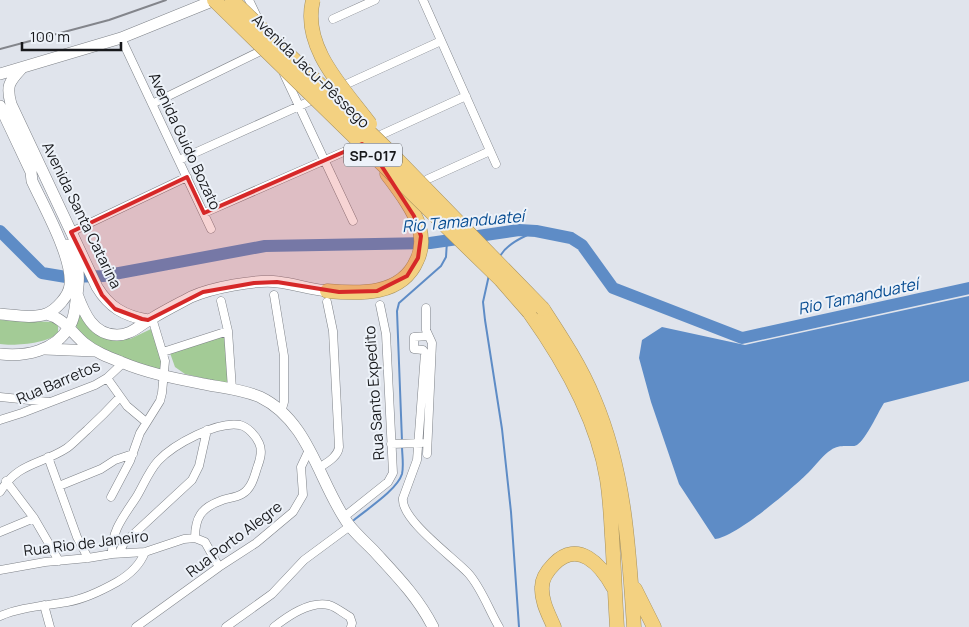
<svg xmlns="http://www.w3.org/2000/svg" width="969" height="627" font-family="Manrope,sans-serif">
<rect width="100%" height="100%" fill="#e0e4ec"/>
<path fill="#a3cb96" d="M 77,307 L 107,338 L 130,339 L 151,329 L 164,369 L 155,370 L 116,358 L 81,335 L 75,324 Z
M 0,320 L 54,322 L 58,326 L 58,333 C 47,344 14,346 0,344 Z
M 225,335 L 229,384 L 185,374 L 175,367 L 170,353 Z"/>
<path fill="#5e8cc6" d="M 969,296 L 969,381 L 884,403 C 877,414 867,438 857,445 C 852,448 840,443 831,450 C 823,455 816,465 809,472 C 793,488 736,537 715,539 L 679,484 L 651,402 L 639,358 L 642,340 L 662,327 L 745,345 Z"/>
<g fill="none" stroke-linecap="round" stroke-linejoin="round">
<path stroke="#5e8cc6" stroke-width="2" d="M 500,256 C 508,243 523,237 536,231
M 489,275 L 483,302 L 485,320 L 502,429 L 511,512 L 519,627
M 402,441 L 397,311 L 399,303 L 441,266 L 446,257 L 447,241
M 354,520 C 367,509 397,490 402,474 C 404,465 402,455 402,446"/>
<path stroke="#5e8cc6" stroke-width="12" d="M 0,231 L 42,273 L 66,277 L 103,276 L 265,246 L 430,243 L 519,230 L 536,231 L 571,238 L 582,245 L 613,288 L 742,338 L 969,288"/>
<defs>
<path id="street" d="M 249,0 L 259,21
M 423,0 L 496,164
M 333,19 L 375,0
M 121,38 L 211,229
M 284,74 L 353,221
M 338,88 L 441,41
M 152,104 L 267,48
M 374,138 L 466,96
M 179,160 L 317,98
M 428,179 L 490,151
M 204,213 L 364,143
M 71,232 L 187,177
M 274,295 L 284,356 L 284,402 L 281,412
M 221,301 L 228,331 L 232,389
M 426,308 L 426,330 L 432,343 L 427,454
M 428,336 L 414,337 L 414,349 L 423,350 L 425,353 L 417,460 L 403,498 C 400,519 453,557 468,573 C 481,587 489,610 499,627
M 163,352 L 228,331
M 107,378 L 127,406 L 146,422
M 0,397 L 49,402
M 0,420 L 22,413 L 95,385 L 107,378 L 123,363
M 391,444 L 422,443
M 48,457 L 77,537 L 88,558
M 319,468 C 326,463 338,457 339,447 L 333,331 L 327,302
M 6,481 L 34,518 L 59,561
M 59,486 L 101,469 L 115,460 L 133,454
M 0,492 C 18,462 41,465 67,448 C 74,443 80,436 87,430 C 99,419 109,409 120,397
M 111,497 L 130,461 L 140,433 L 160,401 L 162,393 L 165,361 L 152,318
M 344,517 L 388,482 L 393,473 L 386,334 L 380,305
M 0,532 L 34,518
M 119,553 L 124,543 L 192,480 L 199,466 L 207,430
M 112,554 C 111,530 125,515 137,496 C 144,484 149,471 158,461 C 174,444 217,421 240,425 C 248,427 256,436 259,443 C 263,451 260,460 257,468 C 254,478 251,489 242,494 C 235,498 227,498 220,501 C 201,508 195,518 195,538
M 0,570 L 45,562 L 88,558 L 112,554 L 145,552 L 184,539 L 195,538 L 205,542 L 219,567
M 44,605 L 50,627
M 0,616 C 21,607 45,606 67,602 C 85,599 101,591 117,582 C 129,575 140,565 145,552
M 136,627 L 219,567 L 256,543 L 293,512 L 303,495 L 301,467 L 309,450
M 226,627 L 272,594 L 304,560 L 350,526
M 274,627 C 288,616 309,601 329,605 C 336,607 343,613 350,617 L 352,623 L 351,627"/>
<path id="secondary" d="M 21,69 C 9,82 6,86 11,104 L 97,287 C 109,307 124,316 148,320
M 0,74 L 121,38 L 215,0
M 0,106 L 31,172 L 32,181 C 44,207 73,258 70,285 C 69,296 56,310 46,314 C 32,319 14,315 0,314
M 77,294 C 84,313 93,335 117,335 C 132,335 139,325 151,319 C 164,311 178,304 191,297 C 211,288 256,279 278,282 C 294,284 310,289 327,291
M 46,314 C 64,318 71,332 84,343 C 95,352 108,357 121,362 C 149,374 179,379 209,385 C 226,388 244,390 260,397 C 310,421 319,484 349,525 C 356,534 365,542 373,550 C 395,574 418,597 433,627
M 45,349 L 95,351
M 0,354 C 25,357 55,351 69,327 C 74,320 75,310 76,301 C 78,290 80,277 77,266 C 75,259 71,252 67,245"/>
<path id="highway" d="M 327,291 C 359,294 402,296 417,260 C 422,250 422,237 419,226 C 413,208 398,189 387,174
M 543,309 C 562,338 581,367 594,399 C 625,472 629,549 634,627
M 529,312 C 564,361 597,418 607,479 C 610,498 611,517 612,536 C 614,566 615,597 617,627
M 635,589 L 654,627
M 554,627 C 549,615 541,601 542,587 C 542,578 548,570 554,564 C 578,539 601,565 613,587"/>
</defs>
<use href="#street" stroke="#7e8288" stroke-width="9"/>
<use href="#secondary" stroke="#7e8288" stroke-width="12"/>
<use href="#highway" stroke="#a6915e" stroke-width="15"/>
<use href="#street" stroke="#fff" stroke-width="8"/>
<use href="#secondary" stroke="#fff" stroke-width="11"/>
<use href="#highway" stroke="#f3d181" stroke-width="14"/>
<path stroke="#83858b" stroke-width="2" d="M 0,49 L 109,20 L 166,0"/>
<defs>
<path id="highway-bridge" d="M 214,0 L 501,280 L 529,312
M 232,0 L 389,151 L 543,309
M 313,0 C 301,47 344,89 370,124"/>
</defs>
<use href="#highway-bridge" stroke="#a6915e" stroke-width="15" stroke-linecap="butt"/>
<use href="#highway-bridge" stroke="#f3d181" stroke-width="14"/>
</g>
<path fill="#d62828" fill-opacity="0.2" stroke="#d62828" stroke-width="4" stroke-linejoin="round" d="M 362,144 L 377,159 L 414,216 L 421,236 L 418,258 L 407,276 L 377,291 L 339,292 L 277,282 L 254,283 L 203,292 L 148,320 L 142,319 L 115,309 L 102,295 L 71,232 L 187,177 L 204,213 Z"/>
<g text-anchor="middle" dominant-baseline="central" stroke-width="4" stroke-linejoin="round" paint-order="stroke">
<rect fill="#edf2f9" stroke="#585a5e" stroke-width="1" x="344" y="143.5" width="58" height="23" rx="4"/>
<g font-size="14" font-weight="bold" fill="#18191c">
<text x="373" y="155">SP-017</text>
</g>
<g font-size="15" fill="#18191c" stroke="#edf2f9">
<text transform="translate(311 71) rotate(44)">Avenida Jacu-Pêssego</text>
<text transform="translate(185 141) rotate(65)">Avenida Guido Bozato</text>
<text transform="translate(82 215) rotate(64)">Avenida Santa Catarina</text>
<text transform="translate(58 382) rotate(-23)">Rua Barretos</text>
<text transform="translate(374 393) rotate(-94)">Rua Santo Expedito</text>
<text transform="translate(234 539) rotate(-37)">Rua Porto Alegre</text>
<text transform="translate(86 543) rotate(-7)">Rua Rio de Janeiro</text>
</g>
<g font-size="16" font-style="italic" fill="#044a90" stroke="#edf2f9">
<text transform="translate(463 221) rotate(-5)">Rio Tamanduateí</text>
<text transform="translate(858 296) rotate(-12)">Rio Tamanduateí</text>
</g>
</g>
<path d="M22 42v8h99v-8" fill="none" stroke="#18191c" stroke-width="2.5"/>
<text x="30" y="42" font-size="15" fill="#18191c" stroke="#edf2f9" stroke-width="4" paint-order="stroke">100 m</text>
</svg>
